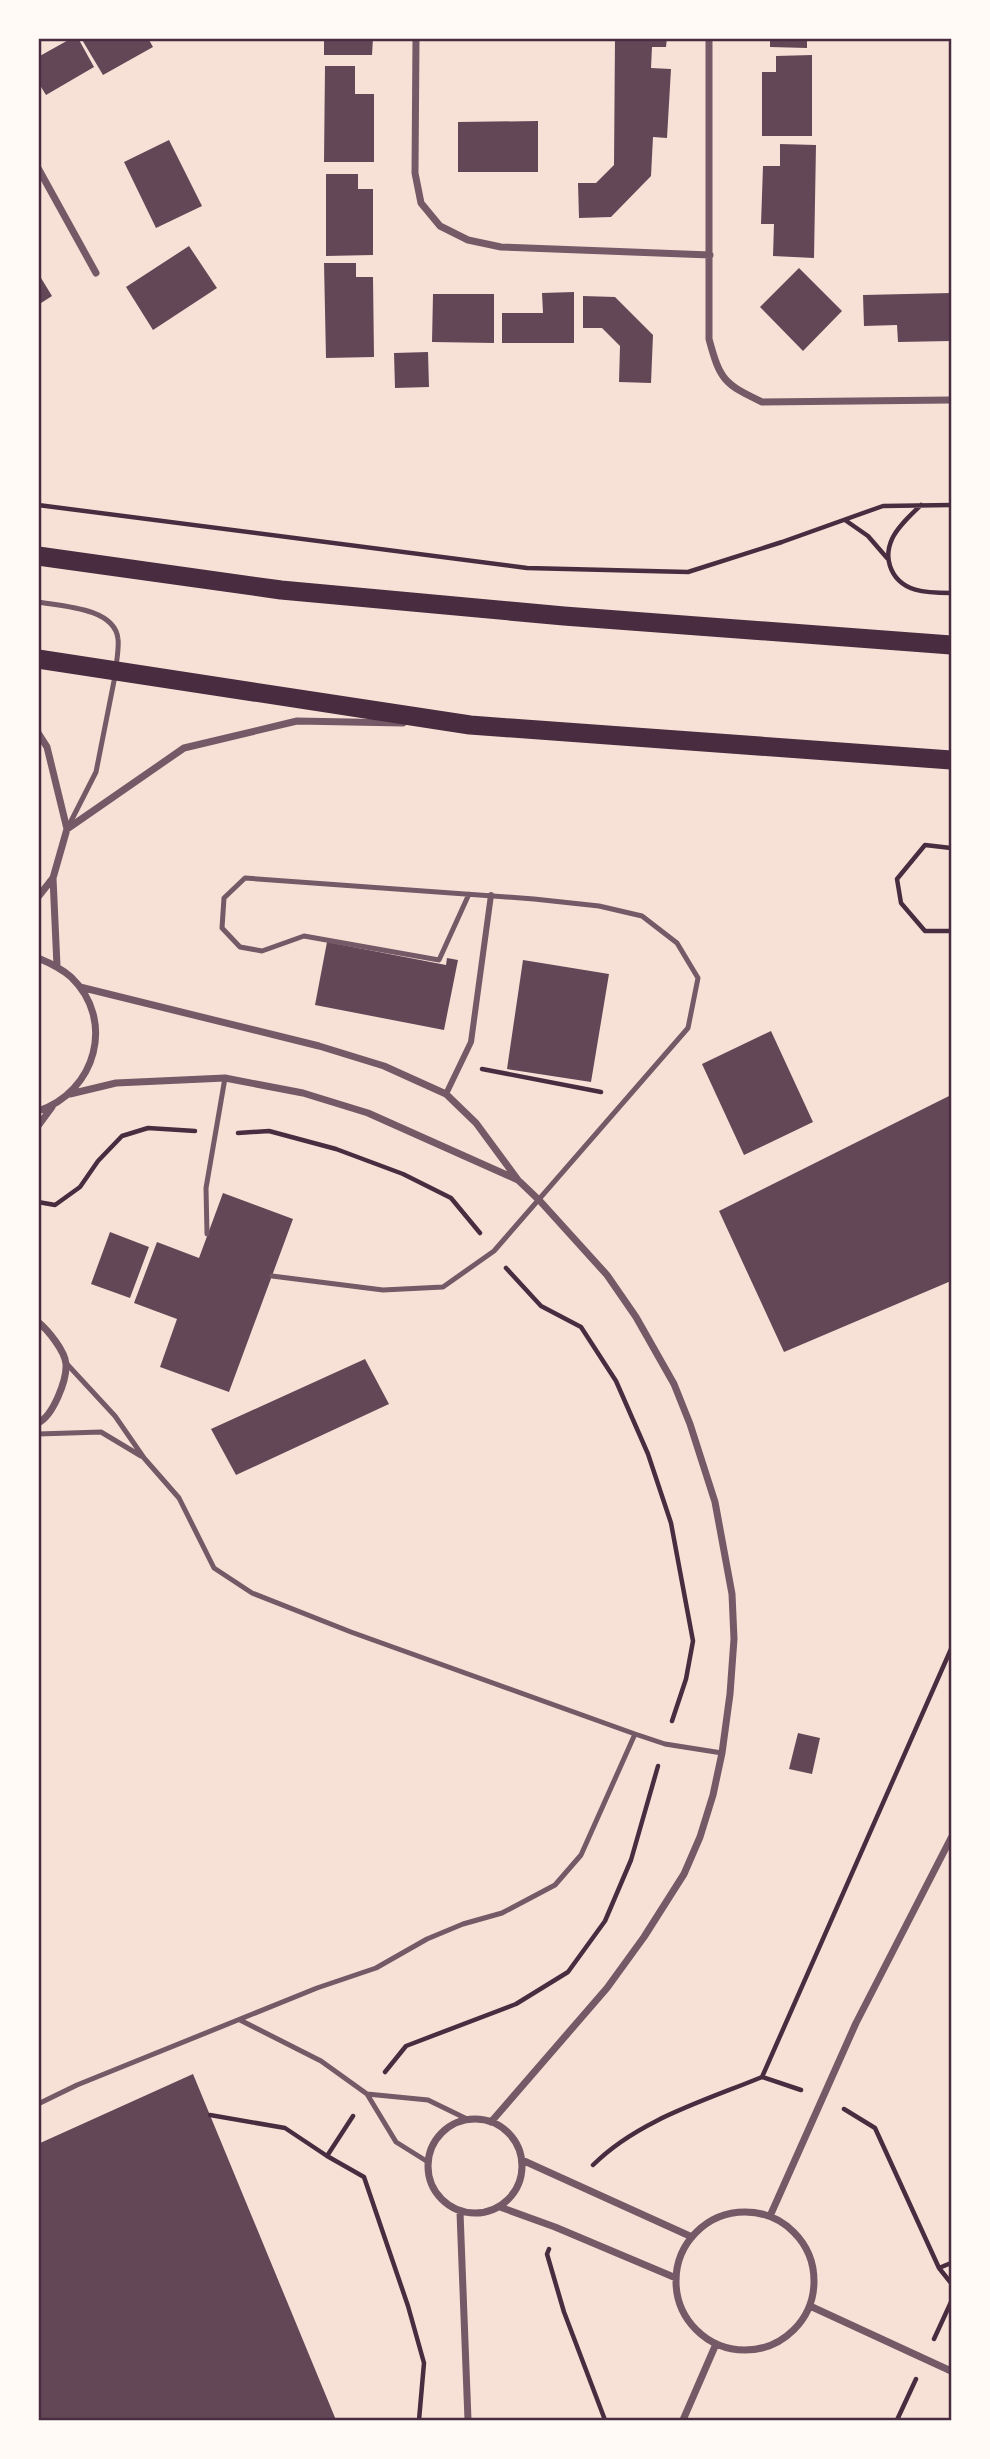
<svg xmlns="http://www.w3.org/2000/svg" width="990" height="2459" font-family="Barlow,sans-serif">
<rect width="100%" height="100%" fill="#f7e1d7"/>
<path fill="#644757" d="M 72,38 L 78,38 L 94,67 L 46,95 L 38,82 L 38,57 Z
M 81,38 L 148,38 L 153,47 L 103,75 Z
M 324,38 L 373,38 L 372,55 L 324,55 Z
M 615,38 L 667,38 L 666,47 L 652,47 L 651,68 L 671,69 L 667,138 L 653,137 L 651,176 L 611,217 L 579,218 L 578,183 L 596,183 L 614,165 Z
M 770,38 L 807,38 L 807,48 L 770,47 Z
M 812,55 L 812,136 L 762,136 L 762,72 L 776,72 L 776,56 Z
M 325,66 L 355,66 L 355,94 L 374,94 L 374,162 L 324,162 Z
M 538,121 L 538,172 L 458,172 L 458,122 Z
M 169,140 L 202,206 L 156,228 L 124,162 Z
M 780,144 L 816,145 L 814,258 L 773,256 L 774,224 L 761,224 L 763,166 L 780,166 Z
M 326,174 L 358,174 L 358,189 L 373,189 L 373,255 L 326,256 Z
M 189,246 L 217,288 L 153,330 L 126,287 Z
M 324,263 L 356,263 L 356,277 L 373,277 L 374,357 L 326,358 Z
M 799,268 L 842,311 L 803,351 L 760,307 Z
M 38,273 L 52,296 L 38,305 Z
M 574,292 L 574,343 L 502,343 L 502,313 L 543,313 L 542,293 Z
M 951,293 L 951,341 L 898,342 L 897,325 L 864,326 L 863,295 Z
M 433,294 L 494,294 L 494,343 L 432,342 Z
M 583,296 L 615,297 L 653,335 L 651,383 L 619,382 L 620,346 L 602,328 L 583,328 Z
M 428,352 L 429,387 L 395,388 L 394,353 Z
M 327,942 L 446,965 L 447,958 L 458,960 L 444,1030 L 315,1005 Z
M 523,960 L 609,974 L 591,1082 L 507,1069 Z
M 771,1031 L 813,1122 L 744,1155 L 702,1064 Z
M 951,1095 L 951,1281 L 784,1352 L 719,1211 Z
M 223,1193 L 293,1219 L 229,1392 L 160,1367 L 177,1319 L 134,1303 L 157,1242 L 199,1258 Z
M 110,1232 L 149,1247 L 130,1298 L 91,1284 Z
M 365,1359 L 389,1404 L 236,1475 L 211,1429 Z
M 798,1733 L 820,1738 L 812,1774 L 789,1769 Z
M 193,2074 L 336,2420 L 38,2420 L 38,2144 Z"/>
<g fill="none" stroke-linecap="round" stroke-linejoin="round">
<path stroke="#4a2c40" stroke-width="4.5" d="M 38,505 L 527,568 L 688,572 L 782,542 L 883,506 L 951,505
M 921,505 C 911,515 898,526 892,539 C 888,548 887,557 890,566 C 899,593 928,593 951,593
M 845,520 L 868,536 L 887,558
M 951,848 L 925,845 L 897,879 L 901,903 L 925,931 L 951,931
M 482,1069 L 601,1092
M 238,1133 L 269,1131 L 336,1149 L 403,1174 L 451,1198 L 480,1233
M 38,1202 L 55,1205 L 80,1187 L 98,1161 L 122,1136 L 148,1128 L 195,1131
M 506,1268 L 541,1306 L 581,1327 L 616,1381 L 648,1454 L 671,1523 L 693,1641 L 686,1679 L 672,1721
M 385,2072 L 406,2046 L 516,2004 L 568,1972 L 605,1921 L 631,1860 L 658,1766
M 762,2077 L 801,2090
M 844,2109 L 875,2128 L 939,2268 L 951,2283
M 210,2115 L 285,2128 L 327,2156
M 353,2116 L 327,2156 L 364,2177 L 408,2306 L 424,2363 L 419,2420
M 593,2165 C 638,2120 704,2101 762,2077 L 951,1649
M 549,2249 L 547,2254 L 564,2312 L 605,2420
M 939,2268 L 951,2263
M 934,2339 L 951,2302
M 897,2420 L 916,2379"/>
<path stroke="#755966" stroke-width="5" d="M 38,602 C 62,606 115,608 118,639 C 119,647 117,658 116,667
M 67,829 L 96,772 L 115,676
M 207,1234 L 206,1188 L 225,1078
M 272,1276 L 383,1290 L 443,1287 L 494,1251 L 688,1028 L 698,978 L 677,943 L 642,916 L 599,906 L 534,899 L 245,878 L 224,898 L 222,928 L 240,947 L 262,951 L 304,936 L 439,960 L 469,894
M 66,1363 L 115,1416 L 144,1458 L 179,1498 L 214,1568 L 252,1593 L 351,1632 L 635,1734 L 665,1744 L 722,1753
M 38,1434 L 101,1432 L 141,1456
M 240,2020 L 321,2061 L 367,2094 L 396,2142 L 428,2162
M 367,2094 L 428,2100 L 467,2119
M 38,2104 L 77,2085 L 317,1988 L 376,1968 L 427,1939 L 463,1924 L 502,1913 L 555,1885 L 581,1855 L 635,1734"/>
<path stroke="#755966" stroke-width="6" d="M 446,1094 L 471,1042 L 491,895"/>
<path stroke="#755966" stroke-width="7" d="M 416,38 L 415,173 L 421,203 L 440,226 L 468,240 L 501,247 L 710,255
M 709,38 L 709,339 C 720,380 724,384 762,402 L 951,400
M 38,168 L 96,273
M 38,733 L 47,747 L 67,829 L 53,878 L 57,966
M 67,829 L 184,748 L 297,721 L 403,723
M 38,897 L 53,878
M 38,958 C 50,963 61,968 71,977 C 116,1020 96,1092 38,1111
M 80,987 L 319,1046 L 384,1066 L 446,1094 L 476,1123 L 518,1180 L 540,1201 L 607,1275 L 636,1317 L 674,1384 L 690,1424 L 715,1502 L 732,1594 L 734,1639 L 730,1694 L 722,1753 L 713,1795 L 700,1837 L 684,1874 L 644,1937 L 607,1988 L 491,2122
M 70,1094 L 116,1083 L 225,1078 L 303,1093 L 368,1113 L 518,1180
M 38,1126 L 52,1107
M 38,1322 C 48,1330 65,1351 66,1364 C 67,1380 53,1416 38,1423
M428 2166a47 47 0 1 1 94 0a47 47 0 1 1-94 0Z
M 522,2160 L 692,2237
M 500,2207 L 555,2227 L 676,2278
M 460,2212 L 468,2420
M676 2281a69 69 0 1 1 138 0a69 69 0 1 1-138 0Z
M 770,2216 L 856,2023 L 951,1838
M 810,2306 L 951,2371
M 683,2420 L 716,2344"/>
<path stroke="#4a2c40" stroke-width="19" d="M 38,556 L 281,590 L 564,616 L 951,645
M 38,659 L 470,725 L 951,760"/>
</g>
<rect width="990" height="2459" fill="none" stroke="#fffaf5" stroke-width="80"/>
<rect x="40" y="40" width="910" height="2379" fill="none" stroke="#4a2c40" stroke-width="2.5"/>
</svg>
